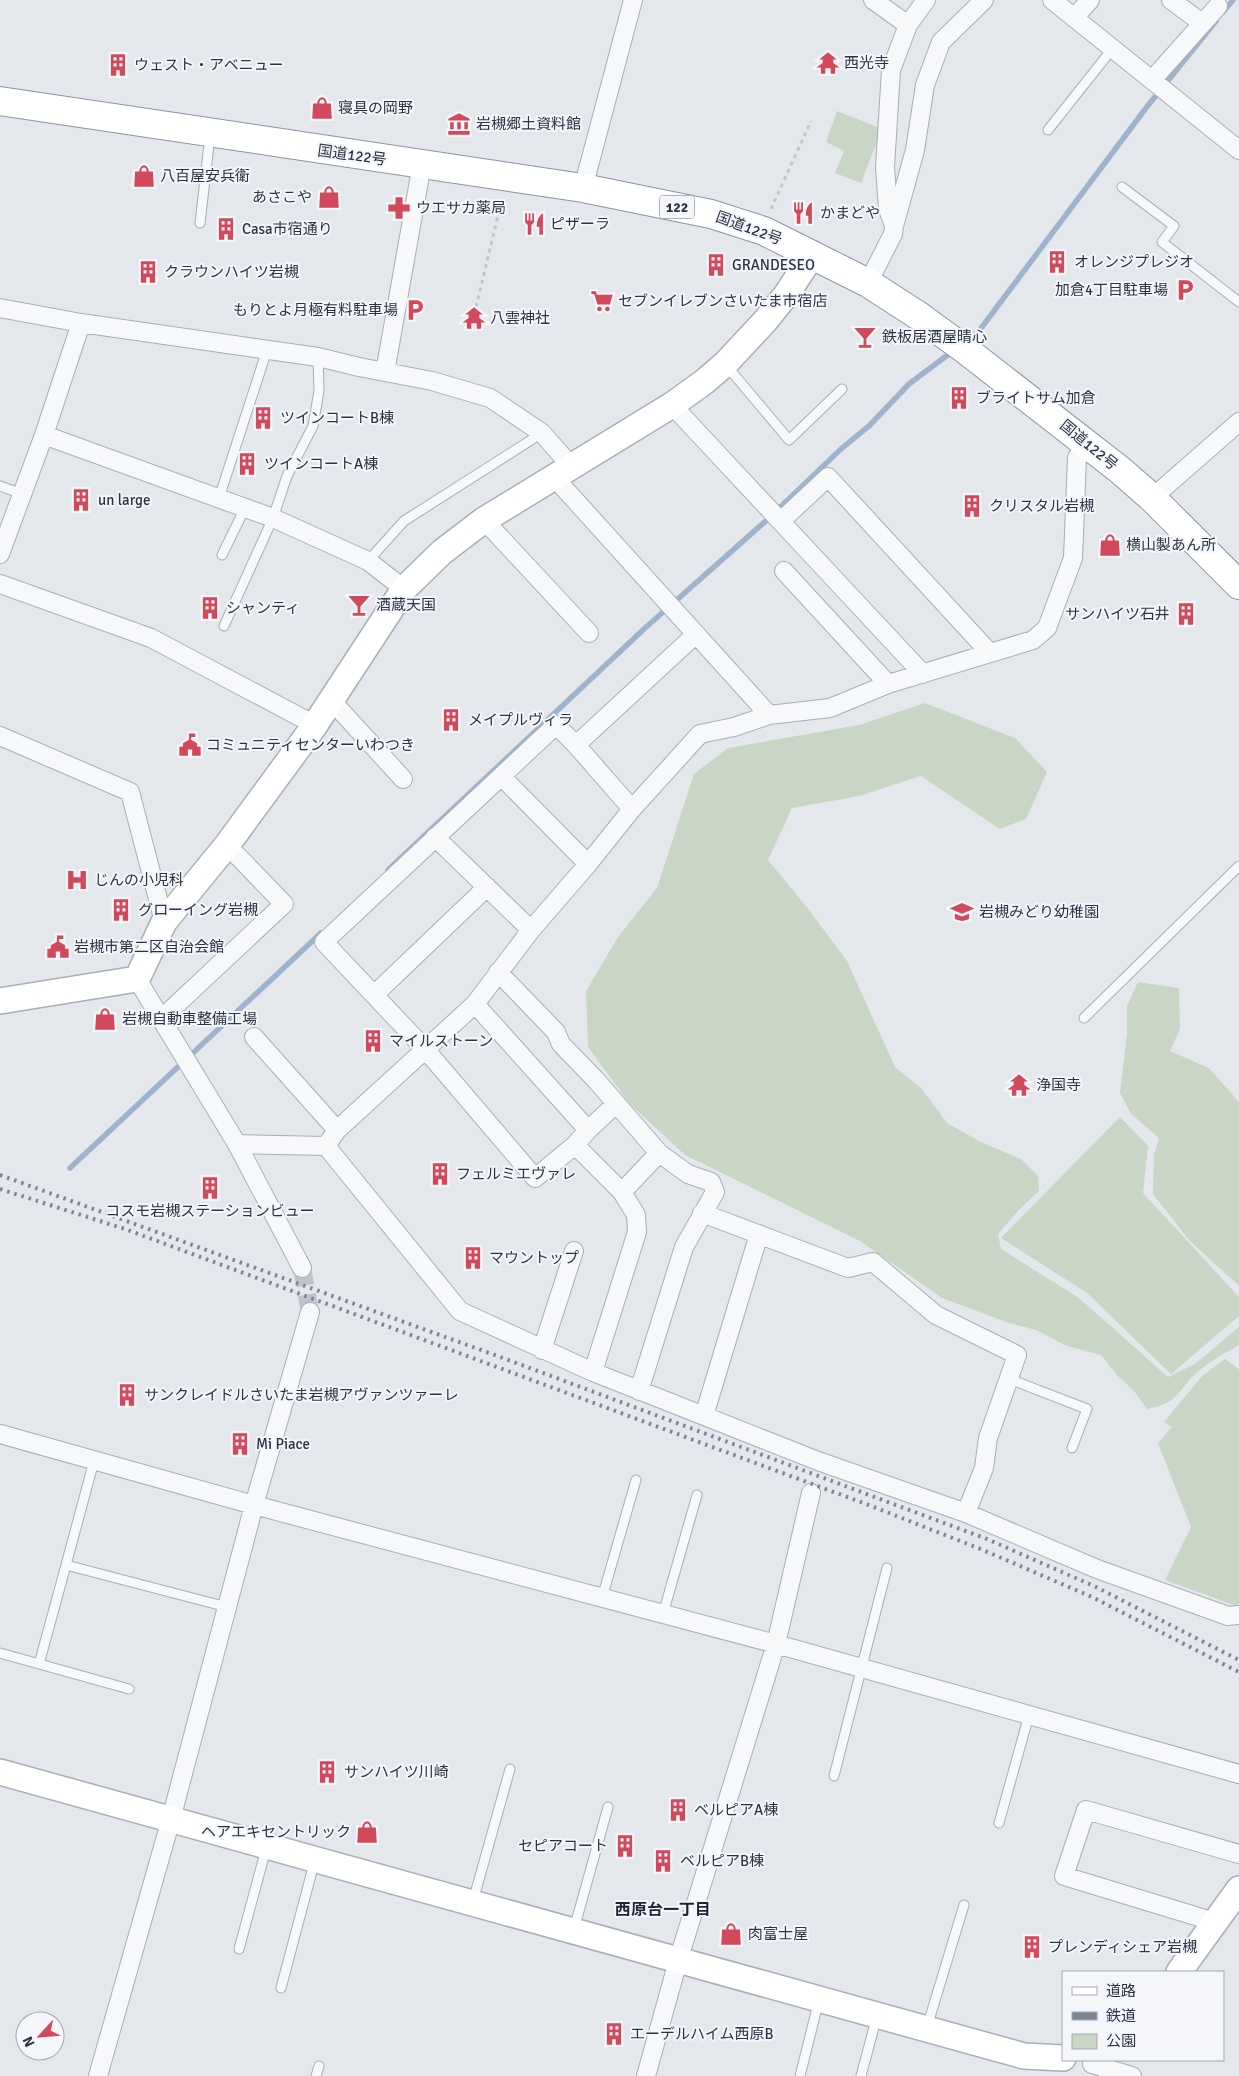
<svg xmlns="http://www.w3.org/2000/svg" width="1239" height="2076" font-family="Signika,'Noto Sans JP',sans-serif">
<rect width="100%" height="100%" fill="#e4e7ec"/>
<path fill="#c9d6c5" d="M 837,111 L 882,129 L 861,183 L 835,173 L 844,151 L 826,142 Z
M 925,703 L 1015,738 L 1047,772 L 1026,819 L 1000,829 L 921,776 L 859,796 L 792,808 L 768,860 L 809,910 L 847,961 L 895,1067 L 922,1089 L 947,1123 L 981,1142 L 1021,1159 L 1038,1176 L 1039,1191 L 1019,1210 L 998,1234 L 1001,1249 L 1079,1298 L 1168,1377 L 1195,1364 L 1239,1327 L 1239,1345 C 1224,1354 1206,1363 1193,1376 C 1175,1396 1176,1403 1147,1409 L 1134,1391 L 1117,1375 L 1101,1355 L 1067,1346 L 1036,1330 L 1006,1322 L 942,1298 L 860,1241 L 685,1155 L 629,1103 L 588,1047 L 586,991 L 618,937 L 657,888 L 694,774 L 728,748 L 859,725 Z
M 1138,982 L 1179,988 L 1180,1029 L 1170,1051 L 1209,1068 L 1239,1102 L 1239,1286 L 1190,1241 L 1153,1194 L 1154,1154 L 1159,1138 L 1131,1114 L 1120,1093 L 1127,1033 L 1127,1006 Z
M 1120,1117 L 1148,1146 L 1143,1193 L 1239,1297 L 1239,1316 L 1171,1374 L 1087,1293 L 1001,1238 Z
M 1225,1359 L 1239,1369 L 1239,1603 L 1236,1606 L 1165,1580 L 1191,1527 L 1158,1443 L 1172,1427 L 1164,1422 L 1202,1376 Z"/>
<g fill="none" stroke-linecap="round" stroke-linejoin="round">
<path stroke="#9fb4cc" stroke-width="5.5" d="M 1223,12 L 1233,0
M 967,341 L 979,331 L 1146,108 L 1216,21
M 388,870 L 644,629 L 768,519 L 842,448 L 870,425 L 909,384 L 953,351
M 70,1168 L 321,933"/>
<path stroke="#bfc3cb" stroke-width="18" stroke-dasharray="18 9" stroke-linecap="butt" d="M 302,1268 L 310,1312"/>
<defs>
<path id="lane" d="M 1048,130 L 1113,48
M 1122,187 L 1174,226 L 1162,242 L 1239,302
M 200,223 L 210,136
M 726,365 L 789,440 L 842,389
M 0,486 L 22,494
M 219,498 L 267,350
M 222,555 L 245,508
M 368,561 L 404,521 L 542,433
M 224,626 L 273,518 L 287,476 L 313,426 L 319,391 L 318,357
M 1084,1018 L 1239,866
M 1009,1379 L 1087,1409 L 1072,1448
M 94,1461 L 66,1565 L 227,1607
M 602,1598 L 636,1480
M 663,1614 L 697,1495
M 0,1653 L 129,1689
M 39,1664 L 66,1565
M 834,1776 L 887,1568
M 999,1823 L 1029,1715
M 473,1901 L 510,1769
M 574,1929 L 608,1807
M 239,1949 L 266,1849
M 281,1988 L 315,1860
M 927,2027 L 964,1905
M 316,2076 L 319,2066
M 800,2076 L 819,2000
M 861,2076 L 877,2016"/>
<path id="street" d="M 873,0 L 908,25
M 1052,0 L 1239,150
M 1171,0 L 1202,23
M 1074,18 L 1090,0
M 1152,80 L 1218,6
M 583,188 L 633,0
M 894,226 L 915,150 L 925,85 L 941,42 L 984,0
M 868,283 L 893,234 L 894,226 L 888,209 L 885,167 L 891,70 L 908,25 L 926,0
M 0,308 L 81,323 L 318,357 L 359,367 L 432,381 L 490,398 L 542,433 L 571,466
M 385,372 L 422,164
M 672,405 L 923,674
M 44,435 L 273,518 L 368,561 L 404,589
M 554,477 L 769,715
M 1152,498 L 1239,422
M 484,520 L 589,633
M 781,521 L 828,477 L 989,652
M 0,554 L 44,435 L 81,323
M 784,571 L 888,684
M 0,584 L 151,638 L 315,725
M 331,700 L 403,779
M 0,736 L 130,792 L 164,922
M 576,745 L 696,634
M 502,777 L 588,864
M 435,837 L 531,930
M 498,972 L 556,1032 L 561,1044 L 595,1079 L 659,1153
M 137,979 L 237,1144 L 302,1268
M 375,994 L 487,887
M 475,1004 L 588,1130 L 575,1145 L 535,1178 L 425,1049 L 324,942 L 556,725 L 576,745 L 632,809
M 161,1019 L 284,904 L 227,845
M 254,1037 L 337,1130
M 588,1130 L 616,1104
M 237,1144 L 326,1146 L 337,1130 L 475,1004 L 531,930 L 588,864 L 632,809 L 700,734 L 734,727 L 769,715 L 830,708 L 888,684 L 1033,640 L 1047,628 L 1073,558 L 1077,458 L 1085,441
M 575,1145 L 622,1192 L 636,1215 L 637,1232 L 593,1372
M 326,1146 L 460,1311 L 593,1372 L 818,1461 L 966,1513 L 1097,1569 L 1228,1616 L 1239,1615
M 622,1192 L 659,1153 L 688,1174 L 711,1182 L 715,1192 L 684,1247 L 639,1391
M 702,1213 L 848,1268 L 873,1262 L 936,1315 L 1017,1355 L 988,1438 L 984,1468 L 966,1513
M 542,1350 L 574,1251
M 704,1416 L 759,1234
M 0,1434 L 254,1505 L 776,1644 L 1239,1774
M 1215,1922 L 1064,1876 L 1086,1810 L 1239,1854
M 1094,2060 L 1092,2064 L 1132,2076
M 98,2076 L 171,1819 L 254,1505 L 310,1312
M 646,2076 L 678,1961 L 776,1644 L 811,1493"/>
<path id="secondary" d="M 0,1001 L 137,979 L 164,922 L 227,845 L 315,725 L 404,589 L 442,552 L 484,520 L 672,405 L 704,382 L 725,364 L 766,320 L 786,295 L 813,254
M 0,1772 L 1024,2056 L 1063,2058
M 1179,1972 L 1239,1889"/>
<path id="highway" d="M 0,101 L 583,188 L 711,214 L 764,231 L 868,283 L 919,316 L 967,351 L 1120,470 L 1152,498 L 1239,585"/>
</defs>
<use href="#lane" stroke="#a9aeb7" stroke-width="11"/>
<use href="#street" stroke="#a9aeb7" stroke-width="20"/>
<use href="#secondary" stroke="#a9aeb7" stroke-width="28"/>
<use href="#highway" stroke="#8b94a3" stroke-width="30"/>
<path stroke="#c2c5cb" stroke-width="3" stroke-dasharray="4 4" stroke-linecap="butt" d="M 771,209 L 811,121
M 476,307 L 502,199"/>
<use href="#lane" stroke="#f7f8fa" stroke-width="9"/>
<use href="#street" stroke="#f7f8fa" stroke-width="18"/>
<use href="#secondary" stroke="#fff" stroke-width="25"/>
<use href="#highway" stroke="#fff" stroke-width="28"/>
<path stroke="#7d8696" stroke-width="4" stroke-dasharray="2.5 5" stroke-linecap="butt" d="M 0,1175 L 503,1358 L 987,1539 L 1096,1587 L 1239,1660
M 0,1189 L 125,1229 L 866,1504 L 983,1550 L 1092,1597 L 1239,1672"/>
</g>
<defs>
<symbol id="temple-bare" viewBox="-9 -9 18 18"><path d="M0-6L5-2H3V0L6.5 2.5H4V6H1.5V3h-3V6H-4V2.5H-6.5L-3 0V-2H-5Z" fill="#d1495b" stroke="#f4f6f9" stroke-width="2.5" paint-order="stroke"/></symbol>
<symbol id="building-bare" viewBox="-9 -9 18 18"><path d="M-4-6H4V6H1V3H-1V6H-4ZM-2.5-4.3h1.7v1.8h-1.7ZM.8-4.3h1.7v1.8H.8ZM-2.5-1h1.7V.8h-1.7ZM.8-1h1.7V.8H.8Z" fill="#d1495b" stroke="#f4f6f9" stroke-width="2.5" paint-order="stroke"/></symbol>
<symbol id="shop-bare" viewBox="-9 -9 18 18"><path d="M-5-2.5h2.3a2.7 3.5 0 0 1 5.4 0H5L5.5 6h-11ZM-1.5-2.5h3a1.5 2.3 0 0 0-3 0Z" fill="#d1495b" stroke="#f4f6f9" stroke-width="2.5" paint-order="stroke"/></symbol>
<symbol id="museum-bare" viewBox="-9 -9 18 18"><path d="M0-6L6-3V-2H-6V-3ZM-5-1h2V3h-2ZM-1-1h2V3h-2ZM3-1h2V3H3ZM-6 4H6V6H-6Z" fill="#d1495b" stroke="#f4f6f9" stroke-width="2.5" paint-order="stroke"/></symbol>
<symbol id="pharmacy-bare" viewBox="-9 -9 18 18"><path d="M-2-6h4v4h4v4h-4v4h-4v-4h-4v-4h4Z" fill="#d1495b" stroke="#f4f6f9" stroke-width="2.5" paint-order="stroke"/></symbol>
<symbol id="restaurant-bare" viewBox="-9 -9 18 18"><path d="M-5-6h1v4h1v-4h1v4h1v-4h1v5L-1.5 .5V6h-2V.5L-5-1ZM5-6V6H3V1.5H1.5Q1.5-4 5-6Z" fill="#d1495b" stroke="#f4f6f9" stroke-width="2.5" paint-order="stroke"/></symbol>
<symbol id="parking-bare" viewBox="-9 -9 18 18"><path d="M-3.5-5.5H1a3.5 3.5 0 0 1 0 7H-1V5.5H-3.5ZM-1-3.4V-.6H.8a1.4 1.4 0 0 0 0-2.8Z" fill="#d1495b" stroke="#f4f6f9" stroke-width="2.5" paint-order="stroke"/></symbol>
<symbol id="supermarket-bare" viewBox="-9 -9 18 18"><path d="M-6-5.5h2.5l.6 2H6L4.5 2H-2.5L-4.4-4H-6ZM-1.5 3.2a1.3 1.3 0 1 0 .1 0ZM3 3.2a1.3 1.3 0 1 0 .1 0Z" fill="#d1495b" stroke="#f4f6f9" stroke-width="2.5" paint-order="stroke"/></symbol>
<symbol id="bar-bare" viewBox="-9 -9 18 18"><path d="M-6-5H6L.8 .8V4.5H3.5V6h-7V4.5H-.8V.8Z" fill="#d1495b" stroke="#f4f6f9" stroke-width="2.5" paint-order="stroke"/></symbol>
<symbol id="civic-bare" viewBox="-9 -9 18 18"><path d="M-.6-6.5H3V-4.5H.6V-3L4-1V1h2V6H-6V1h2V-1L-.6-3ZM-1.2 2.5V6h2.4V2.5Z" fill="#d1495b" stroke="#f4f6f9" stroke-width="2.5" paint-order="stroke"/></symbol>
<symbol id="hospital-bare" viewBox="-9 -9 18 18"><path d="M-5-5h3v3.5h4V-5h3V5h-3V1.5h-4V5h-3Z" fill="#d1495b" stroke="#f4f6f9" stroke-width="2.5" paint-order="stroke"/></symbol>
<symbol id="school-bare" viewBox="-9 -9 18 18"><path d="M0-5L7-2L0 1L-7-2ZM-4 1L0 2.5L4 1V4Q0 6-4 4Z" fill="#d1495b" stroke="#f4f6f9" stroke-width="2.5" paint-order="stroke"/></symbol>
</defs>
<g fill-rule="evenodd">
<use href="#temple-bare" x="812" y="47" width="32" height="32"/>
<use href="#building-bare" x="102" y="49" width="32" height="32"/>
<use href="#shop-bare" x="306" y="92" width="32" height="32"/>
<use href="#museum-bare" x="443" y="108" width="32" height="32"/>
<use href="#shop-bare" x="128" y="160" width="32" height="32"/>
<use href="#shop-bare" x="313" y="181" width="32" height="32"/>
<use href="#pharmacy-bare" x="383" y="192" width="32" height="32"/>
<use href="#restaurant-bare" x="787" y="197" width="32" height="32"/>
<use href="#restaurant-bare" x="518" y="208" width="32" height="32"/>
<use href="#building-bare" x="210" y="213" width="32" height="32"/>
<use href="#building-bare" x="1041" y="246" width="32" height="32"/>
<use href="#building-bare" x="700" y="249" width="32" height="32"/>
<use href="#building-bare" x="132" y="256" width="32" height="32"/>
<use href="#parking-bare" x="1169" y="274" width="32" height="32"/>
<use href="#supermarket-bare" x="586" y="285" width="32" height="32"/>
<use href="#parking-bare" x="399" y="294" width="32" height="32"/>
<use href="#temple-bare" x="458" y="302" width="32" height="32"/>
<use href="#bar-bare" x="849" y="321" width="32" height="32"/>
<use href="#building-bare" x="943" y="382" width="32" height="32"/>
<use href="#building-bare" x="247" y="402" width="32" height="32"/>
<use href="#building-bare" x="231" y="448" width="32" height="32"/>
<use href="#building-bare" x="65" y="484" width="32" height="32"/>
<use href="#building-bare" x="956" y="490" width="32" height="32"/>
<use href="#shop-bare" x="1094" y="529" width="32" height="32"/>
<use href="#bar-bare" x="343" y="589" width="32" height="32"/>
<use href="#building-bare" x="194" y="592" width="32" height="32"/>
<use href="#building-bare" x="1170" y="598" width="32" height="32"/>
<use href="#building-bare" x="435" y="704" width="32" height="32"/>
<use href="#civic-bare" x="174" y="729" width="32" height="32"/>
<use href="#hospital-bare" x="61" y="864" width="32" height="32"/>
<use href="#building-bare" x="105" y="894" width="32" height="32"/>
<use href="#school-bare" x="946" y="896" width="32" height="32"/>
<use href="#civic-bare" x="42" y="931" width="32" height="32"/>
<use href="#shop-bare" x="89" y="1003" width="32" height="32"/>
<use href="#building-bare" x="357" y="1025" width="32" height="32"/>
<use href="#temple-bare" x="1003" y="1069" width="32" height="32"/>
<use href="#building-bare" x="424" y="1158" width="32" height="32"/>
<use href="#building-bare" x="194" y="1172" width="32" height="32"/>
<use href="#building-bare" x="457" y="1242" width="32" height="32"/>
<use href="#building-bare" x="111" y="1379" width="32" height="32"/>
<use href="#building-bare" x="224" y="1428" width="32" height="32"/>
<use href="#building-bare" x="311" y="1756" width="32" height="32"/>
<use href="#building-bare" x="662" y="1794" width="32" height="32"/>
<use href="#shop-bare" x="351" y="1816" width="32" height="32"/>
<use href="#building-bare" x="609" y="1830" width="32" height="32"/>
<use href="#building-bare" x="647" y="1845" width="32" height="32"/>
<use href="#shop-bare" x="715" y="1918" width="32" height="32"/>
<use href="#building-bare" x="1016" y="1931" width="32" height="32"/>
<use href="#building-bare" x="598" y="2018" width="32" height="32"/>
</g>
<g text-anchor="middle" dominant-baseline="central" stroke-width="4" stroke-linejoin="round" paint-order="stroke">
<rect fill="#f4f6f9" stroke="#676e7b" stroke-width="1" x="659.5" y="195.5" width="35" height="23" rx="4"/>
<g font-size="14" font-weight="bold" fill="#2b3445">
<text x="677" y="207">122</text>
</g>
<g font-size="15" fill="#2b3445" stroke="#f4f6f9" text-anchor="start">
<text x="844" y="63">西光寺</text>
<text x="134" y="65">ウェスト・アベニュー</text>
<text x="338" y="108">寝具の岡野</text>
<text x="476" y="124">岩槻郷土資料館</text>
<text x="160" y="176">八百屋安兵衛</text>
<text x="312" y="197" text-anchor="end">あさこや</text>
<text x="416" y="208">ウエサカ薬局</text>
<text x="820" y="213">かまどや</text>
<text x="550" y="224">ピザーラ</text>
<text x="242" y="229">Casa市宿通り</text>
<text x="1074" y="262">オレンジプレジオ</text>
<text x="732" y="265">GRANDESEO</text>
<text x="164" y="272">クラウンハイツ岩槻</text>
<text x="1168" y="290" text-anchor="end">加倉4丁目駐車場</text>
<text x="618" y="301">セブンイレブンさいたま市宿店</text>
<text x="398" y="310" text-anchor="end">もりとよ月極有料駐車場</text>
<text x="490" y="318">八雲神社</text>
<text x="882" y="337">鉄板居酒屋晴心</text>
<text x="976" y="398">ブライトサム加倉</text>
<text x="280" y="418">ツインコートB棟</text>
<text x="264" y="464">ツインコートA棟</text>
<text x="98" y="500">un large</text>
<text x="989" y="506">クリスタル岩槻</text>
<text x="1126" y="545">横山製あん所</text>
<text x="376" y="605">酒蔵天国</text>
<text x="226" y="608">シャンティ</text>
<text x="1170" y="614" text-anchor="end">サンハイツ石井</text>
<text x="468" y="720">メイプルヴィラ</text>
<text x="206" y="745">コミュニティセンターいわつき</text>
<text x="94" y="880">じんの小児科</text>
<text x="138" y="910">グローイング岩槻</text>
<text x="979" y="912">岩槻みどり幼稚園</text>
<text x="74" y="947">岩槻市第二区自治会館</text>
<text x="122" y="1019">岩槻自動車整備工場</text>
<text x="389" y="1041">マイルストーン</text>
<text x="1036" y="1085">浄国寺</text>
<text x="456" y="1174">フェルミエヴァレ</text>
<text x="210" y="1211" text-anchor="middle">コスモ岩槻ステーションビュー</text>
<text x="489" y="1258">マウントップ</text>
<text x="144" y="1395">サンクレイドルさいたま岩槻アヴァンツァーレ</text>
<text x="256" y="1444">Mi Piace</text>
<text x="344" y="1772">サンハイツ川崎</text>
<text x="694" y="1810">ベルピアA棟</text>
<text x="351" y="1832" text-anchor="end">ヘアエキセントリック</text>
<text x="608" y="1846" text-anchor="end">セピアコート</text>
<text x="680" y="1861">ベルピアB棟</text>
<text x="748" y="1934">肉富士屋</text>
<text x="1048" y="1947">プレンディシェア岩槻</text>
<text x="630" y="2034">エーデルハイム西原B</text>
</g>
<g font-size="15" fill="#2b3445" stroke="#f4f6f9">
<text transform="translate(352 155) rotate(8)">国道122号</text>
<text transform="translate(749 228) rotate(20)">国道122号</text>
<text transform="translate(1089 445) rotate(39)">国道122号</text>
</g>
<g font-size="16" font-weight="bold" fill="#1d2536" stroke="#f4f6f9">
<text x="663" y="1910">西原台一丁目</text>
</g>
</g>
<rect x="1062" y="1971" width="162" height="90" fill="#f4f6f9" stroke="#a4a8b1"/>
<rect x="1072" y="1987" width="25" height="8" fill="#ffffff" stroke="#a4a8b1"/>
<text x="1106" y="1996" font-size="15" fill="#2b3445">道路</text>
<rect x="1072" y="2012" width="25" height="8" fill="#7d8696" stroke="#a4a8b1"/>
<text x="1106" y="2021" font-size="15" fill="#2b3445">鉄道</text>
<rect x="1072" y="2034" width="25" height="15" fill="#c9d6c5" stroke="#a4a8b1"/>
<text x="1106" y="2046" font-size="15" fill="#2b3445">公園</text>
<g transform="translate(40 2036) rotate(244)"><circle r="24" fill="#f4f6f9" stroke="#a4a8b1"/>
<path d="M0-4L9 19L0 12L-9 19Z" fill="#d1495b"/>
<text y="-8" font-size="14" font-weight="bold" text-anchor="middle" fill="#2b3445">N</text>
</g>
</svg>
